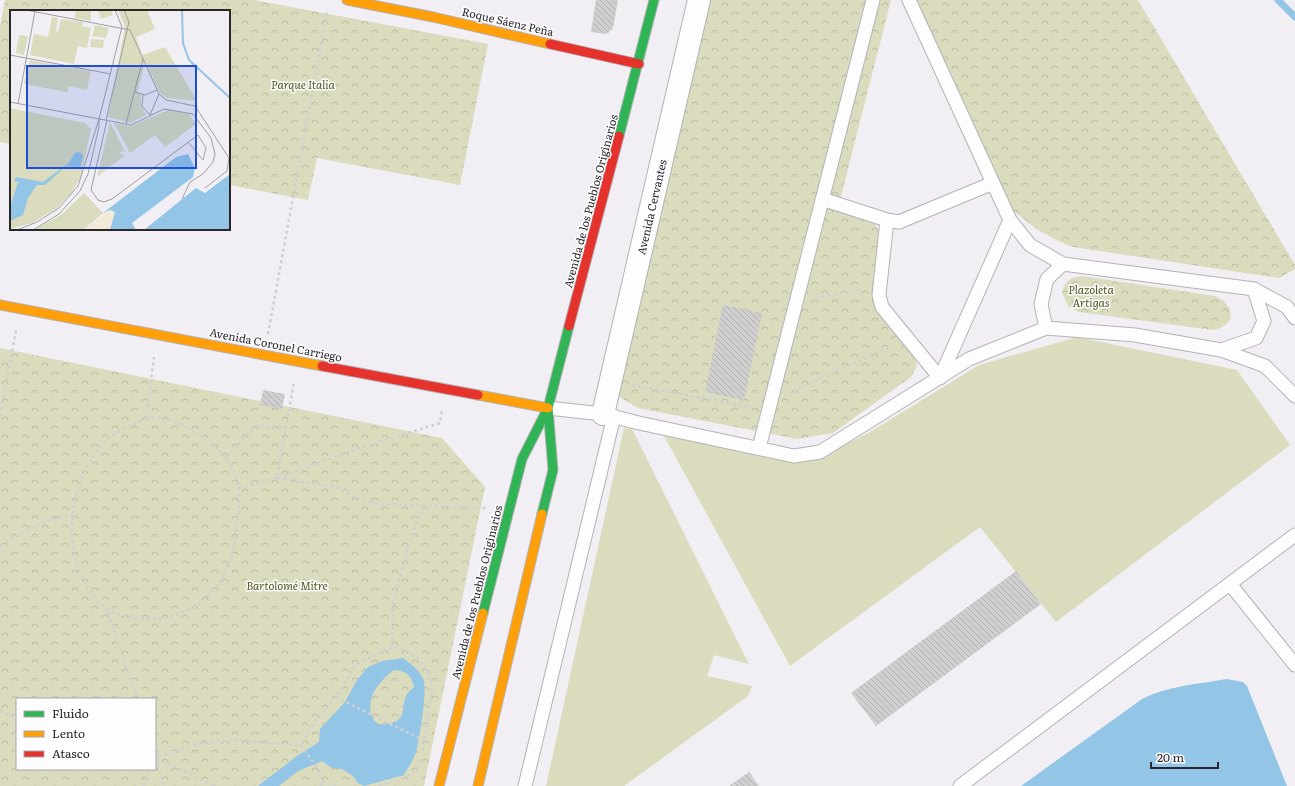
<svg xmlns="http://www.w3.org/2000/svg" width="1295" height="786" font-family="Literata,serif">
<defs>
<pattern id="forest-crowns" width="20" height="18" patternUnits="userSpaceOnUse"><rect width="20" height="18" fill="#dbdbbd"/><path d="M2 6a3 3 0 1 1 6 0M12 15a3 3 0 1 1 6 0" fill="none" stroke="#bcbca3"/></pattern>
<pattern id="building-back-hatch" width="6" height="6" patternUnits="userSpaceOnUse"><rect width="6" height="6" fill="#d0cecf"/><path d="M-1 5l2 2M0 0l6 6M5-1l2 2" fill="none" stroke="#b3b1b2"/></pattern>
</defs>
<rect width="100%" height="100%" fill="#f2eff4"/>
<path fill="#dbdbbd" d="M 1077,337 L 1237,370 L 1290,445 L 1056,622 L 980,527 L 790,666 L 664,436 L 758,452 L 822,456 L 870,432 L 979,365 Z
M 624,428 L 632,429 L 749,664 L 714,655 L 707,676 L 752,686 L 748,696 L 624,786 L 546,786 Z"/>
<path fill="url(#forest-crowns)" fill-rule="evenodd" d="M 5,0 L 254,0 L 488,44 L 460,185 L 317,158 L 308,200 L 229,185 L 229,11 L 11,11 L 11,144 L 0,142 L 0,27 Z
M 691,0 L 891,0 L 837,212 L 872,219 L 880,233 L 875,282 L 915,356 L 917,366 L 911,377 L 833,433 L 797,439 L 638,408 L 616,395 Z
M 915,0 L 1138,0 L 1295,265 L 1295,269 L 1279,278 L 1073,247 C 1049,238 1032,227 1013,210 Z
M 1082,276 L 1215,296 C 1236,305 1237,327 1212,330 L 1079,312 L 1068,306 L 1062,292 C 1065,281 1071,277 1082,276 Z
M 0,348 L 442,438 L 485,487 L 424,786 L 0,786 ZM 17,699 L 155,699 L 155,769 L 17,769 Z"/>
<path fill="#93c5e7" fill-rule="evenodd" d="M 403,658 C 411,664 418,669 423,678 C 428,688 420,735 417,748 C 415,758 409,766 404,775 L 364,786 L 358,783 L 353,776 L 342,769 L 332,768 L 322,761 L 298,771 L 279,786 L 258,786 L 297,756 L 319,742 L 320,729 L 345,702 L 357,680 L 368,667 L 382,661 ZM 394,670 C 407,671 411,675 414,687 C 412,689 409,691 408,693 C 402,700 405,714 399,719 C 396,722 391,723 387,724 C 368,729 367,701 375,690 C 379,683 387,675 394,670 Z
M 1227,679 L 1243,682 L 1247,686 L 1287,786 L 1021,786 L 1142,699 C 1168,686 1198,684 1227,679 Z"/>
<g fill="none" stroke-linecap="round" stroke-linejoin="round">
<path stroke="#93c5e7" stroke-width="7" d="M 1278,0 L 1295,17"/>
</g>
<path fill="url(#building-back-hatch)" d="M 596,0 L 618,0 L 613,28 L 607,34 L 591,32 Z
M 723,305 L 762,313 L 744,400 L 705,392 Z
M 263,390 L 285,394 L 282,409 L 260,405 Z
M 1016,571 L 1041,604 L 876,726 L 851,693 Z
M 749,772 L 759,786 L 729,786 Z"/>
<g fill="none" stroke-linecap="round" stroke-linejoin="round">
<defs>
<path id="lane" d="M 909,0 L 1010,220 L 1030,245 L 1063,264 L 1254,289 L 1287,307 L 1295,318
M 822,199 L 887,220 L 899,222 L 993,183
M 887,220 L 879,295 L 882,307 L 940,378 L 1010,220
M 1046,328 L 1041,304 L 1047,279 L 1063,264
M 1221,350 L 1256,338 L 1264,321 L 1254,289
M 548,408 L 603,414 L 639,423 L 794,456 L 820,452 L 969,359 L 1046,328 L 1135,335 L 1221,350 L 1265,366 L 1295,396
M 759,448 L 873,0
M 1230,584 L 1295,665
M 525,786 L 614,416
M 960,786 L 1295,535"/>
<path id="street" d="M 603,414 L 699,0"/>
<path id="fast" d="M 619,136 L 654,0
M 542,514 L 553,470 L 548,408
M 483,613 L 522,459 L 548,408 L 569,326"/>
<path id="slow" d="M 347,0 L 433,17 L 550,44
M 0,305 L 322,366
M 478,395 L 548,408
M 439,786 L 483,613
M 478,786 L 542,514"/>
<path id="jam" d="M 550,44 L 639,64
M 569,326 L 619,136
M 322,366 L 478,395"/>
</defs>
<use href="#lane" stroke="#b4b2b6" stroke-width="15"/>
<use href="#street" stroke="#b4b2b6" stroke-width="24"/>
<use href="#fast" stroke="#b4b2b6" stroke-width="11"/>
<use href="#slow" stroke="#b4b2b6" stroke-width="11"/>
<use href="#jam" stroke="#b4b2b6" stroke-width="11"/>
<path stroke="#d1d0d1" stroke-width="2.5" stroke-dasharray="3 3" stroke-linecap="butt" d="M 816,298 L 862,289
M 268,334 L 327,12
M 632,385 L 751,407
M 793,391 L 892,346
M 0,416 L 16,330
M 151,417 C 168,418 182,423 196,432 C 214,444 228,456 236,477 C 241,492 239,508 237,524 C 233,564 221,595 183,612 C 172,617 160,620 148,619 C 134,619 116,615 105,607 C 60,571 65,496 96,452 C 108,434 132,424 151,417 Z
M 146,419 L 154,357
M 226,458 L 256,426 L 286,428
M 277,478 L 337,487 L 354,497 L 377,504 L 486,508
M 278,478 L 348,452 L 440,423 L 442,410
M 239,488 L 277,478 L 294,382
M 0,546 C 26,529 42,520 73,515
M 106,608 L 137,699
M 392,647 L 393,603 L 409,543 L 417,521 L 427,507
M 336,697 L 425,741
M 85,699 L 98,697 L 113,699
M 0,711 L 9,715 L 17,715
M 155,753 L 164,786
M 157,758 L 214,786
M 155,760 L 156,757 C 176,751 196,742 217,741 C 242,739 274,744 301,745
M 143,786 L 151,769
M 320,786 L 323,782
M 336,786 L 323,782 L 318,769 L 301,745 L 313,724 L 336,697 L 356,664 L 392,647 L 408,651 L 419,659 L 429,673 L 432,691 L 423,750
M 379,786 C 395,780 413,780 421,761"/>
<use href="#lane" stroke="#fdfdfd" stroke-width="13"/>
<use href="#street" stroke="#fdfdfd" stroke-width="22"/>
<use href="#fast" stroke="#30b455" stroke-width="9"/>
<use href="#slow" stroke="#ff9f0a" stroke-width="9"/>
<use href="#jam" stroke="#e5322d" stroke-width="9"/>
</g>
<g text-anchor="middle" dominant-baseline="central" stroke-width="3" stroke-linejoin="round" paint-order="stroke">
<g font-size="11" fill="#29272a" stroke="#fdfcfe">
<text transform="translate(508 21) rotate(13)">Roque Sáenz Peña</text>
<text transform="translate(590 201) rotate(-75)">Avenida de los Pueblos Originarios</text>
<text transform="translate(651 207) rotate(-77)">Avenida Cervantes</text>
<text transform="translate(276 344) rotate(11)">Avenida Coronel Carriego</text>
<text transform="translate(476 592) rotate(-76)">Avenida de los Pueblos Originarios</text>
</g>
<g font-size="11" font-style="italic" fill="#54561d" stroke="#fdfcfe">
<text x="303" y="84">Parque Italia</text>
<text x="1091" y="289">Plazoleta<tspan x="1091" dy="13">Artigas</tspan></text>
<text x="287" y="585">Bartolomé Mitre</text>
</g>
</g>
<g transform="translate(10 10)">
<rect width="220" height="220" fill="#f2eff4"/>
<path d="M 66,0 L 81,0 L 81,11 L 65,8 ZM 85,15 L 99,18 L 96,28 L 82,26 ZM 72,16 L 81,18 L 77,38 L 68,36 ZM 81,29 L 94,30 L 93,38 L 80,37 ZM 0,98 L 14,101 L 0,166 ZM 158,100 L 179,104 L 186,114 L 155,137 L 145,125 L 120,143 L 104,113 L 121,116 ZM 100,112 L 115,142 L 111,141 L 110,144 L 115,145 L 87,167 Z" fill="#dbdbbd"/>
<path d="M 88,0 L 101,0 L 103,5 L 91,9 ZM 108,0 L 137,0 L 145,19 L 126,27 L 132,45 L 155,37 L 187,91 L 157,88 L 150,83 L 135,52 L 127,83 L 131,84 L 131,95 L 136,105 L 121,113 L 98,107 L 115,17 ZM 42,7 L 48,8 L 46,21 L 48,22 L 51,9 L 73,12 L 64,54 L 20,45 L 24,24 L 38,27 ZM 9,25 L 18,26 L 14,45 L 6,43 ZM 20,50 L 81,61 L 77,80 L 59,76 L 57,82 L 14,74 ZM 14,101 L 75,113 L 81,119 L 71,166 L 62,182 L 47,198 L 22,213 L 0,219 L 0,166 ZM 74,183 L 93,203 L 73,220 L 24,220 L 52,204 Z" fill="#dbdbbd"/>
<path d="M 100,200 L 105,202 L 106,205 L 100,220 L 73,220 Z" fill="#f1ead8"/>
<path d="M 70,142 L 73,146 L 70,157 L 56,156 L 35,175 L 27,175 L 18,188 L 13,205 L 0,211 L 0,197 L 8,172 L 4,171 L 6,167 L 33,172 L 59,153 L 65,143 ZM 178,144 L 185,158 L 183,167 L 122,213 L 126,220 L 100,220 L 105,202 L 100,200 L 93,203 L 166,147 ZM 220,164 L 220,220 L 134,220 L 186,178 L 195,183 Z" fill="#93c5e7"/>
<path fill="none" stroke="#93c5e7" stroke-width="2" d="M 172,0 L 173,33 L 179,50 L 220,88"/>
<path fill="none" stroke="#a29fa3" stroke-width="1" d="M 16,0 L 120,20 L 149,84 L 156,90 L 185,96 L 219,148 L 217,161 L 195,178M 0,45 L 101,64M 125,82 L 135,85 L 147,80M 133,84 L 132,96 L 140,105 L 149,84M 0,92 L 121,115 L 154,99 L 183,104 L 201,128 L 205,144 L 203,152 L 193,164 L 180,172 L 172,189M 8,94 L 25,1M 96,110 L 119,12 L 114,0M 97,110 L 81,180 L 88,190 L 94,192 L 102,189 L 188,125 L 196,138 L 193,150 L 178,132M 116,114 L 133,49M 7,220 L 27,212 L 49,198 L 68,176 L 89,109 L 112,17 L 105,0M 23,220 L 49,204 L 70,181 L 78,164 L 89,117 L 89,109"/>
<path fill="#1d4ed8" fill-opacity="0.15" stroke="#1d4ed8" stroke-width="2" d="M 17,56 L 186,56 L 186,158 L 17,158 Z"/>
<rect width="220" height="220" fill="none" stroke="#29272a" stroke-width="2"/>
</g>
<rect x="16" y="698" width="140" height="72" fill="#fdfcfe" stroke="#a8a7a9"/>
<rect x="24" y="711" width="20" height="6" fill="#30b455" stroke="#a8a7a9"/>
<text x="52" y="718" font-size="12" fill="#29272a">Fluido</text>
<rect x="24" y="731" width="20" height="6" fill="#ff9f0a" stroke="#a8a7a9"/>
<text x="52" y="738" font-size="12" fill="#29272a">Lento</text>
<rect x="24" y="751" width="20" height="6" fill="#e5322d" stroke="#a8a7a9"/>
<text x="52" y="758" font-size="12" fill="#29272a">Atasco</text>
<path d="M1151 762v6h67v-6" fill="none" stroke="#29272a" stroke-width="2"/>
<text x="1157" y="762" font-size="12" fill="#29272a" stroke="#fdfcfe" stroke-width="3" paint-order="stroke">20 m</text>
</svg>
